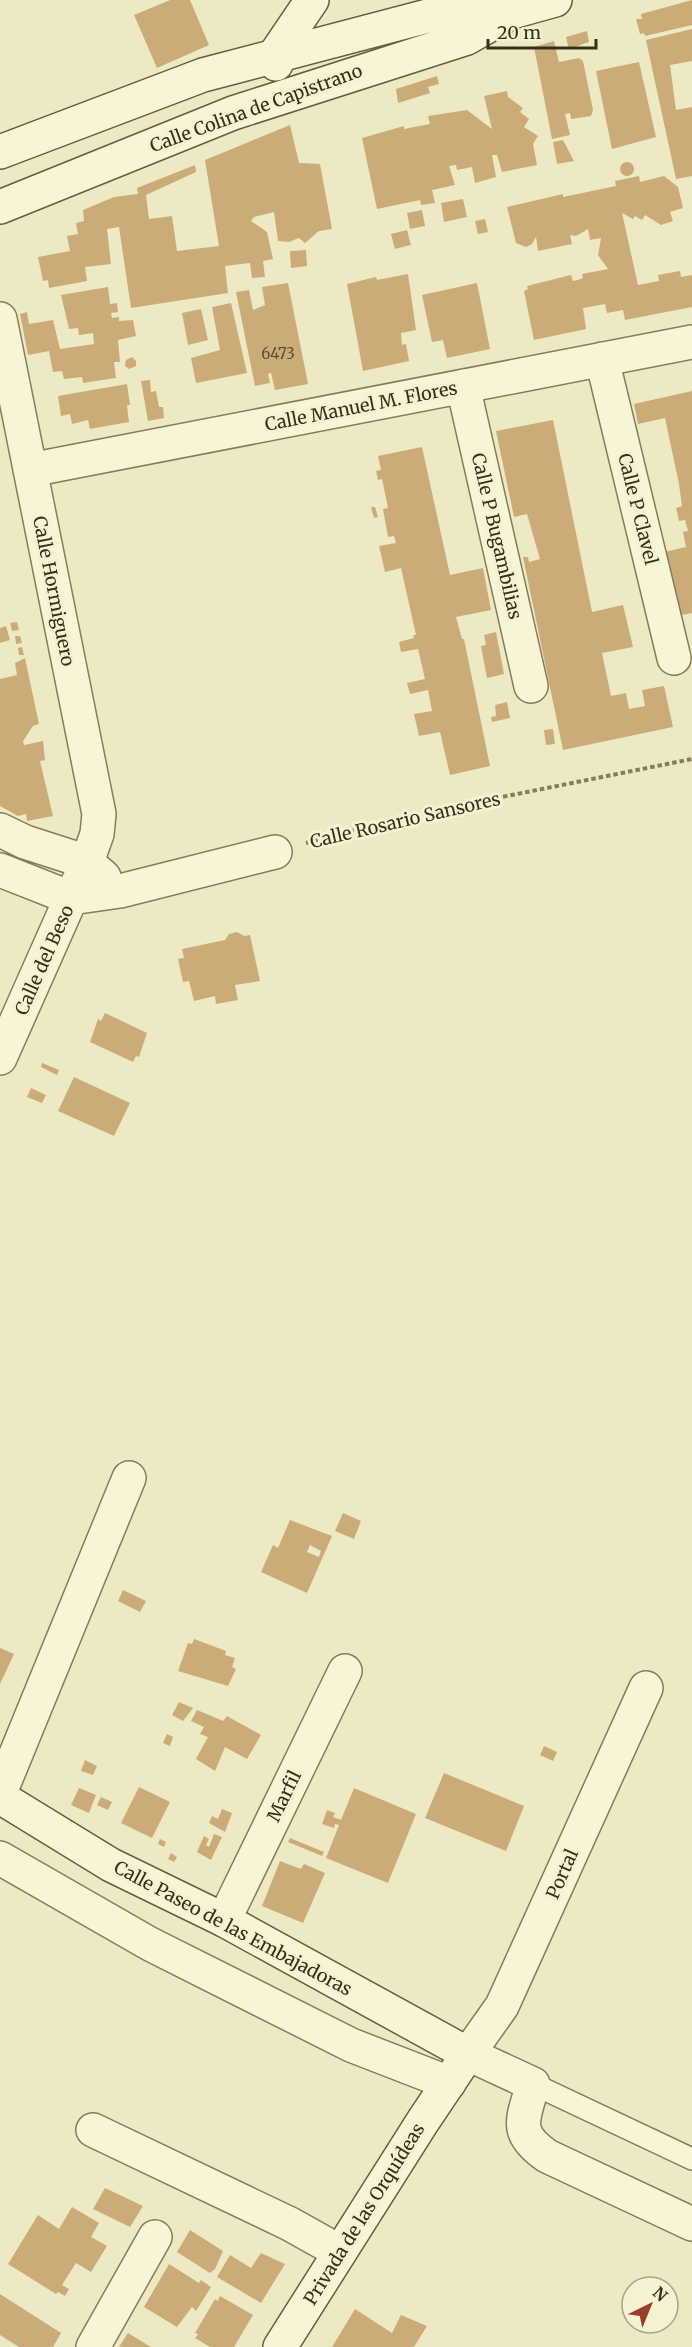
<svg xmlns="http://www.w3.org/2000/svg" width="692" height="2347" font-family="Merriweather,serif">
<rect width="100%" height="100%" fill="#ede9c3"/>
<path fill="#cbac79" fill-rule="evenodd" d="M 170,0 L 190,0 L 209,45 L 157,68 L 134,15 Z
M 692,0 L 692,25 L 645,36 L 644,33 L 640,34 L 636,19 L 642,19 L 641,14 Z
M 692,29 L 692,61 L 670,65 L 676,110 L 692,107 L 692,176 L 676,179 L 646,40 Z
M 587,31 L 589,42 L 569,49 L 566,37 Z
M 554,41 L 559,62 L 579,58 L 583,61 L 593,110 L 591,116 L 571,119 L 570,113 L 565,114 L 570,135 L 552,139 L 534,47 Z
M 639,62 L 656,137 L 612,149 L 596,71 Z
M 437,76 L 439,84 L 428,87 L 430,93 L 398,103 L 396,89 Z
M 507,91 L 508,97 L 523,108 L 520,112 L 529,119 L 524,127 L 538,136 L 533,144 L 537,165 L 502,172 L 497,155 L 492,155 L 496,177 L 475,183 L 472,167 L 457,170 L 456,165 L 449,166 L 455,185 L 432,190 L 435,203 L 421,205 L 420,200 L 377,209 L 362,138 L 404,126 L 404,129 L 430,124 L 428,116 L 467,110 L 492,129 L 484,96 Z
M 290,125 L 299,163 L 320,164 L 332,229 L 319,231 L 305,243 L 299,238 L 289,242 L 278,241 L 274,212 L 254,217 L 251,221 L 267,232 L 273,259 L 263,261 L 265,277 L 252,278 L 250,263 L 225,266 L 228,293 L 131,308 L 119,227 L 107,229 L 111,264 L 85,267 L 87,281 L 49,288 L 48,280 L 43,281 L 38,257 L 70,251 L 67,236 L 78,234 L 76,223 L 84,221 L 83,210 L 114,197 L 138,194 L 137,188 L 195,165 L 196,172 L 146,195 L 149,219 L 172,216 L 177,251 L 219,246 L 205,160 Z
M 563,140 L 574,161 L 557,164 L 553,142 Z
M620 169a7 7 0 1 1 14 0a7 7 0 1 1-14 0Z
M 639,176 L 640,182 L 664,176 L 678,187 L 683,208 L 670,212 L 673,221 L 661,225 L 645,215 L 642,220 L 635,216 L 633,219 L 622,213 L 638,285 L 659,281 L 658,275 L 680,271 L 681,277 L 692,275 L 692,307 L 625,320 L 623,310 L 607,313 L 605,304 L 583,308 L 586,329 L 534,340 L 524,291 L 528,289 L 527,286 L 571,275 L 573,281 L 578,280 L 583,278 L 582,274 L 608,269 L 598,255 L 601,238 L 590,240 L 588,229 L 576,236 L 570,235 L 572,244 L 538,251 L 536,237 L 532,244 L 526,247 L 516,243 L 507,207 L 563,194 L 563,197 L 616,186 L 615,181 Z
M 463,199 L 467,217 L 444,222 L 441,203 Z
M 422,210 L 425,226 L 410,229 L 407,213 Z
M 485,219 L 488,232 L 478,234 L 475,221 Z
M 407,230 L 411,245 L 395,249 L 391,234 Z
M 306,250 L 307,266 L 291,268 L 290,251 Z
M 408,274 L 416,330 L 401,333 L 402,345 L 406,344 L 409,361 L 363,371 L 347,284 L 376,277 L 377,280 Z
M 288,283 L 308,384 L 275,390 L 271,373 L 268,374 L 270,383 L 255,386 L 236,292 L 249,290 L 253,310 L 265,305 L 262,287 Z
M 477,283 L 490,349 L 447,358 L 443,340 L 432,342 L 422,295 Z
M 108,287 L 110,304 L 117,303 L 118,312 L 111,313 L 112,318 L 119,317 L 119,321 L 133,320 L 136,336 L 118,340 L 120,362 L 114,362 L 116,378 L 83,383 L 82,377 L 64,379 L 62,371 L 53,372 L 49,351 L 28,355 L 20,314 L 27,312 L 29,324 L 53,320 L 60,349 L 94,344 L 93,333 L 79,335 L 78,328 L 69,329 L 61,295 Z
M 231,303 L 247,373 L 196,383 L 191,358 L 220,350 L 212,307 Z
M 201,309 L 208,340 L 188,345 L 182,313 Z
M 132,357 L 136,361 L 136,366 L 129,369 L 125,366 L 126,360 Z
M 150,380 L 151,392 L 156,391 L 159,407 L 163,407 L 164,418 L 148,421 L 141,381 Z
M 127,384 L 130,405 L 127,405 L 129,422 L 90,429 L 88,420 L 72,424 L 70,414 L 61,416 L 58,396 Z
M 692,391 L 692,613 L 676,616 L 664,552 L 686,547 L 683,532 L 688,531 L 685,520 L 679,521 L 676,508 L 682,506 L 679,484 L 665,418 L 638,424 L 634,404 Z
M 553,420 L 592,612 L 623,605 L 633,647 L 602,653 L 611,696 L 626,693 L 629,709 L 645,706 L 642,690 L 664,686 L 673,727 L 563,750 L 523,557 L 528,557 L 529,562 L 540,559 L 527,514 L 514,517 L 496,431 Z
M 422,447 L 450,575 L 483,568 L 491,610 L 456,617 L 462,639 L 464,639 L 490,766 L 450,775 L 440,732 L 419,736 L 414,714 L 432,711 L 428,690 L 410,694 L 407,683 L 425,679 L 418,649 L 401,652 L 399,642 L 414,638 L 413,635 L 416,635 L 401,568 L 385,572 L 379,546 L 396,543 L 394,536 L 388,537 L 383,509 L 388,508 L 382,479 L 378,480 L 376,471 L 381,470 L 378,456 Z
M 371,507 L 375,507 L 378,517 L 374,518 Z
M 17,622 L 19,630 L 12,631 L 10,623 Z
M 6,626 L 10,640 L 0,643 L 0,628 Z
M 496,632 L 504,674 L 487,678 L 481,646 L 486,645 L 484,635 Z
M 15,636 L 20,636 L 22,643 L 16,644 Z
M 22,647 L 24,655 L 19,655 L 18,648 Z
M 25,658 L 39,724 L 33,726 L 23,741 L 24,745 L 43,741 L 45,760 L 40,761 L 53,816 L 27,821 L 26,814 L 18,816 L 0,806 L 0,679 L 17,675 L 15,663 Z
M 507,702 L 510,718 L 492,722 L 491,717 L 496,716 L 495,705 Z
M 553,729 L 555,744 L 546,745 L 544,730 Z
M 237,932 L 244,936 L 250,935 L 260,981 L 235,985 L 238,1000 L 216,1004 L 215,996 L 194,1001 L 189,981 L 183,982 L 178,959 L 184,958 L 182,949 L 225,940 L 229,934 Z
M 105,1013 L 147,1033 L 139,1057 L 136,1056 L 133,1062 L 90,1042 L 98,1019 L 101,1021 Z
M 42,1063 L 59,1070 L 57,1075 L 41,1067 Z
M 74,1077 L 130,1103 L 114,1136 L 58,1111 Z
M 31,1088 L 46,1095 L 42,1103 L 27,1097 Z
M 343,1513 L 361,1521 L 354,1539 L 335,1531 Z
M 290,1520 L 332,1536 L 307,1593 L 261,1572 L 273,1545 L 278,1548 ZM 310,1545 L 321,1551 L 319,1557 L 307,1552 Z
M 123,1590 L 146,1601 L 140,1612 L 118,1601 Z
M 194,1639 L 226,1651 L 225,1655 L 235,1658 L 232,1667 L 236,1669 L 228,1686 L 178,1671 L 188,1643 L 192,1644 Z
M 0,1648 L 14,1654 L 0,1684 Z
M 179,1702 L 193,1708 L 183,1721 L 172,1715 Z
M 197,1710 L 223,1721 L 227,1716 L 261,1735 L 247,1759 L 225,1747 L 215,1771 L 196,1759 L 208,1737 L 200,1734 L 204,1727 L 191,1721 Z
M 167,1734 L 173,1737 L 170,1746 L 163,1743 Z
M 544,1746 L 557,1752 L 553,1761 L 540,1755 Z
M 85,1760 L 97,1766 L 93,1775 L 81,1771 Z
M 444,1773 L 524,1806 L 506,1851 L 425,1818 Z
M 139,1787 L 170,1802 L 152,1838 L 121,1823 Z
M 79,1788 L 96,1795 L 89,1813 L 71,1805 Z
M 354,1788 L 416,1814 L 388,1883 L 326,1858 L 339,1825 L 335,1824 L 334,1828 L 322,1824 L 327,1810 L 335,1813 L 333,1817 L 341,1820 Z
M 101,1797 L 112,1802 L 108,1810 L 97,1805 Z
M 222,1809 L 232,1813 L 225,1832 L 209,1823 L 212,1816 L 218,1819 Z
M 214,1834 L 222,1837 L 211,1860 L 197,1852 L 204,1836 L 209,1839 L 206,1845 L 209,1847 Z
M 290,1838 L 324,1852 L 322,1856 L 288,1842 Z
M 160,1839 L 166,1842 L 164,1847 L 158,1844 Z
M 171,1853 L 177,1857 L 174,1862 L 168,1859 Z
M 280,1861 L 301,1869 L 304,1864 L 325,1873 L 303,1923 L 262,1906 Z
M 105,2188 L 143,2206 L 130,2227 L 93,2209 Z
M 72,2207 L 99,2223 L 91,2237 L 107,2246 L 91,2272 L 76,2263 L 62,2285 L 69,2289 L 65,2296 L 58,2292 L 56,2294 L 8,2264 L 38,2215 L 59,2229 Z
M 190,2230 L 223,2251 L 215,2269 L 210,2273 L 177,2252 Z
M 261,2253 L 285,2264 L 261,2303 L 217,2277 L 230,2255 L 251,2268 Z
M 169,2264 L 199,2283 L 201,2280 L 211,2287 L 196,2311 L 192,2307 L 177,2327 L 144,2307 Z
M 0,2294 L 61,2333 L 53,2347 L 19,2347 L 0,2335 Z
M 220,2296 L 253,2315 L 234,2347 L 210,2347 L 195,2338 L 198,2334 L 195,2333 L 215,2299 L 218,2301 Z
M 355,2309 L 392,2333 L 401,2315 L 427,2326 L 414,2347 L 332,2347 Z
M 128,2333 L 151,2347 L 119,2347 Z"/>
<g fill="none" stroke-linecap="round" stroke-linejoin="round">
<defs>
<path id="lane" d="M 533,2084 L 692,2159"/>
<path id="street" d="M 0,319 L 99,814 L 97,834 L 87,862 L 0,1058
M 602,359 L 674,658
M 463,386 L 531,686
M 30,470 L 692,342
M 0,830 L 25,842 L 87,862 L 104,877
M 0,870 L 71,898 L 120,891 L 275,852
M 646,1688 L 502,2006 L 468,2054 L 533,2084 C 523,2120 513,2132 547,2156 L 692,2224
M 0,1793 L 129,1478
M 0,1858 L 150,1944 L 351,2045 L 449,2083
M 224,1920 L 345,1671
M 93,2130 L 290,2224 L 340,2252
M 93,2347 L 155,2237"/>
<path id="secondary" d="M 276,64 L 274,56 L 312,0
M 0,152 L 203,75 L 458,8 L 512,12
M 0,207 L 233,113 L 467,38 L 512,12 L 555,0
M 0,1797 L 111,1865 L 224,1920 L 468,2054 L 423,2121 L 280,2347"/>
</defs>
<use href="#lane" stroke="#877b5a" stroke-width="24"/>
<use href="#street" stroke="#877b5a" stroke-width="36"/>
<use href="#secondary" stroke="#695c3d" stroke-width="36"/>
<path stroke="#877b5a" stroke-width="4" stroke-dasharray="4.5 3" stroke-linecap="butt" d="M 306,843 L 402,817 L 692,759"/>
<use href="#lane" stroke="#f8f5d6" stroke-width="21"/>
<use href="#street" stroke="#f8f5d6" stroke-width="33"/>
<use href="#secondary" stroke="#f8f5d6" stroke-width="33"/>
</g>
<g text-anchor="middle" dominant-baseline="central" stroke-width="6" stroke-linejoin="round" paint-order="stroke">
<g font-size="15" fill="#5c4e35">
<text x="278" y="353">6473</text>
</g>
<g font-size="18" fill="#372f1e" stroke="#f5f2d2">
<text transform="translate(256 108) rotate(-20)">Calle Colina de Capistrano</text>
<text transform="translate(361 406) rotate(-11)">Calle Manuel M. Flores</text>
<text transform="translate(638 509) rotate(76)">Calle P Clavel</text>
<text transform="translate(497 536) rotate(77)">Calle P Bugambilias</text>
<text transform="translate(54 591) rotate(79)">Calle Hormiguero</text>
<text transform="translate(405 820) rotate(-13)">Calle Rosario Sansores</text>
<text transform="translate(44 960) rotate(-66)">Calle del Beso</text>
<text transform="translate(284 1796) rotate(-64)">Marfil</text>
<text transform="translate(562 1874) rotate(-66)">Portal</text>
<text transform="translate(233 1928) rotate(28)">Calle Paseo de las Embajadoras</text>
<text transform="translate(364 2214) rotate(-58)">Privada de las Orquídeas</text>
</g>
</g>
<g transform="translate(650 2305) rotate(43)"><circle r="28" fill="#f5f2d2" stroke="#a9a48a" stroke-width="1.5"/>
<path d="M0-4.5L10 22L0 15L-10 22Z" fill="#95402b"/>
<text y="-9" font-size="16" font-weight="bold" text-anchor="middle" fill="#372f1e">N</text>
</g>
<path d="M488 39v9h108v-9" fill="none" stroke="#372f1e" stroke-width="3"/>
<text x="497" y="39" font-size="18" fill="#372f1e" stroke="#f5f2d2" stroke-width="4.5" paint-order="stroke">20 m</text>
</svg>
